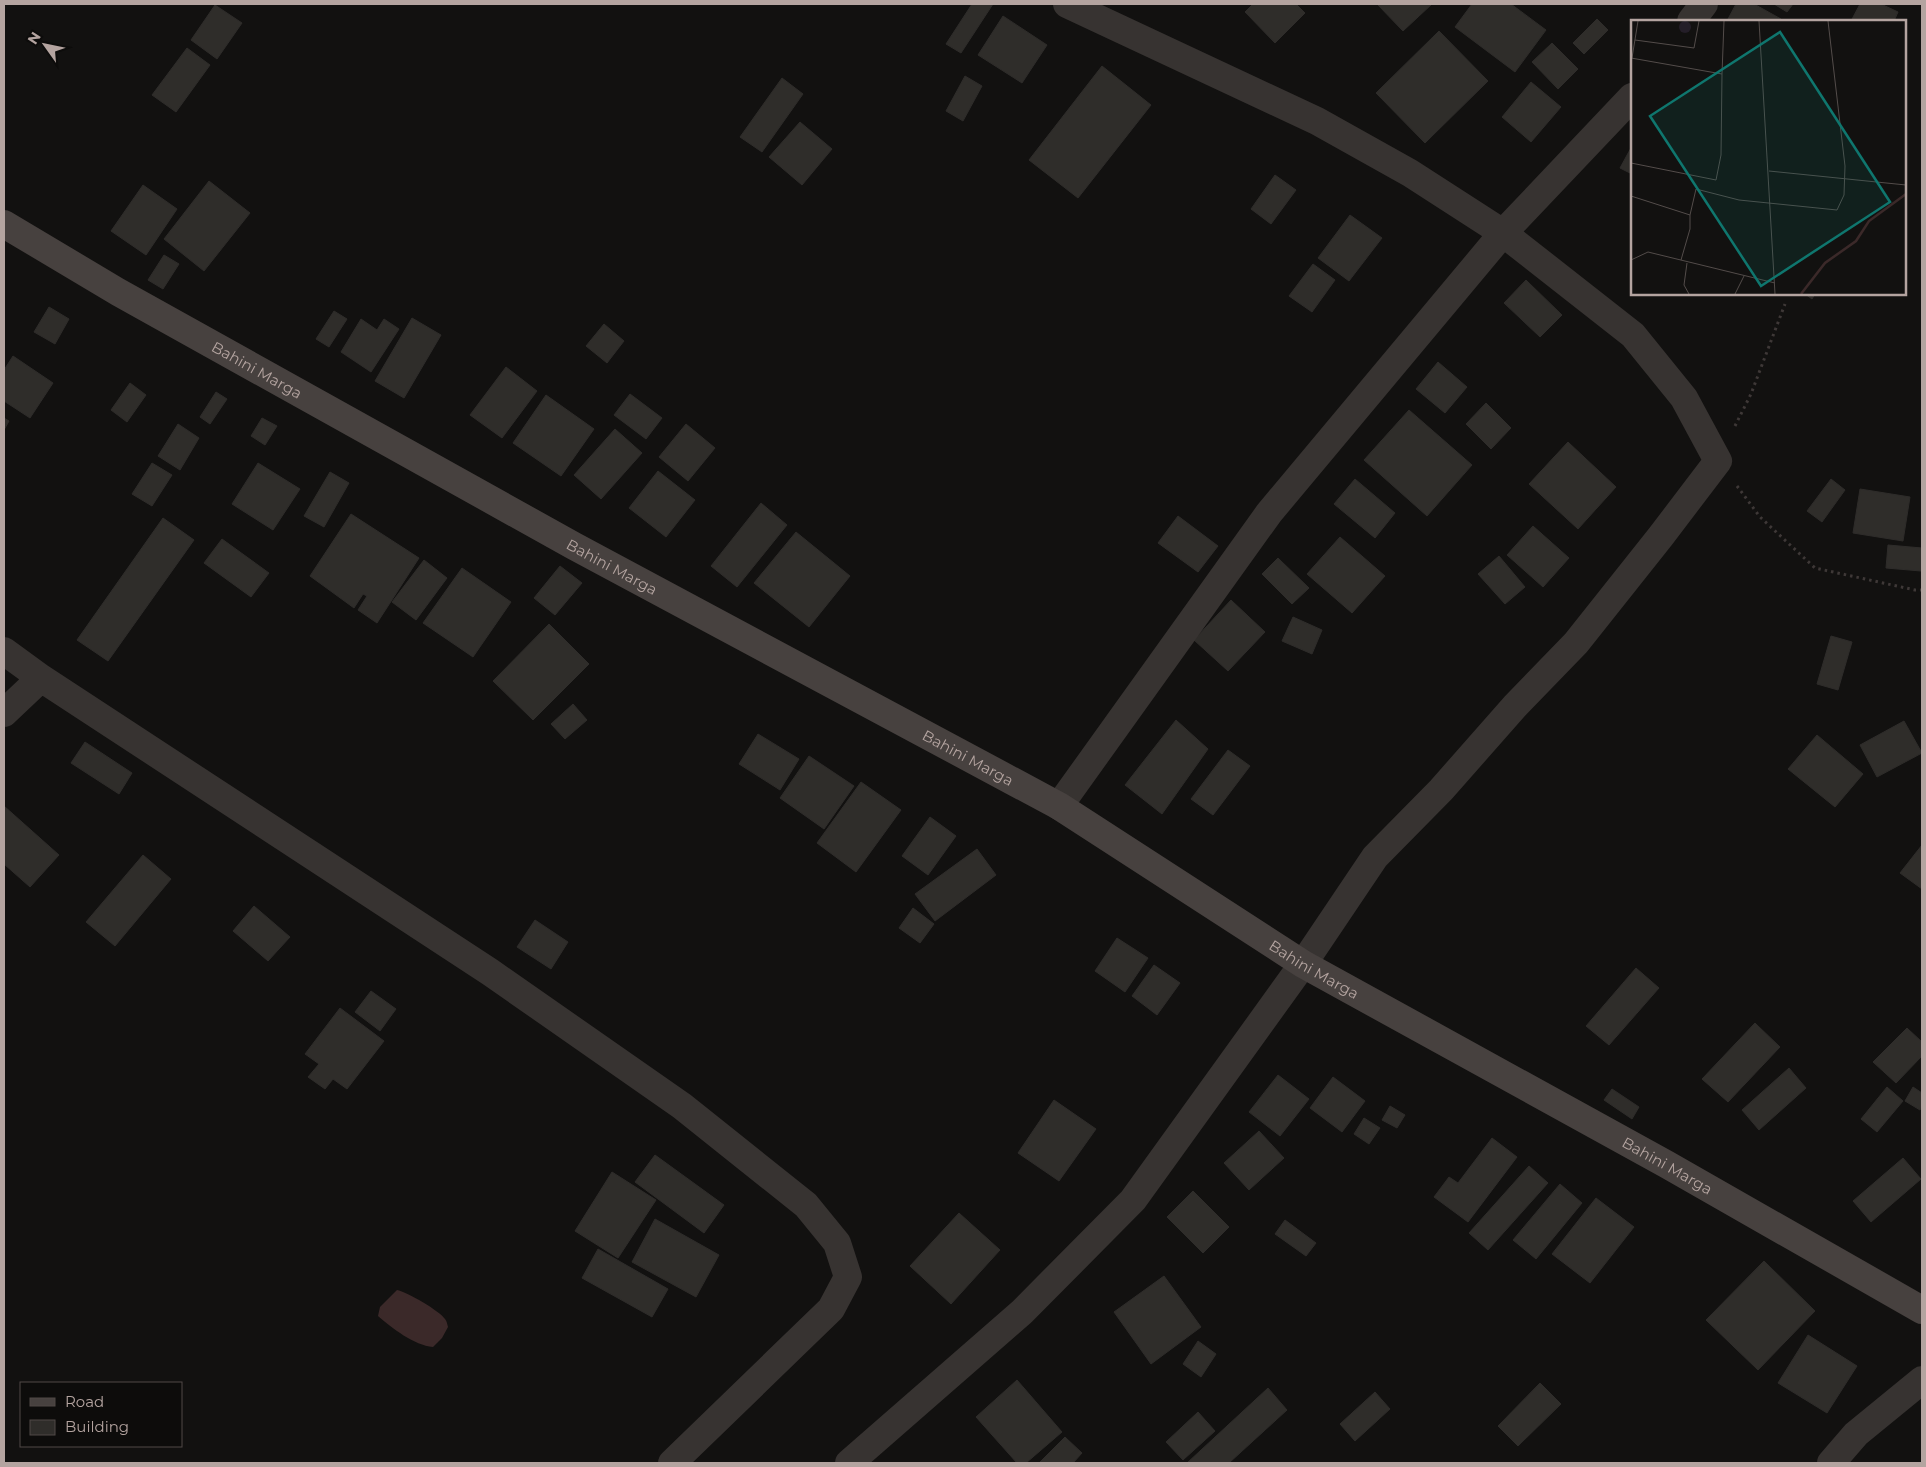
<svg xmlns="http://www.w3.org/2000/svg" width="1926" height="1467" font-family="Montserrat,sans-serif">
<rect width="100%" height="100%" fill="#121110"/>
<path fill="#3b2929" d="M 397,1290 C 407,1292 440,1311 445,1319 C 447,1321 447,1324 448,1327 L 442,1338 L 433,1347 C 414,1345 393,1329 378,1316 L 380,1307 Z"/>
<path fill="#2f2d2a" stroke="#2e2c2a" d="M 972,4 L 993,4 L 961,53 L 946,44 Z
M 1253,4 L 1296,4 L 1305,13 L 1275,43 L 1245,12 Z
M 1377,4 L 1432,4 L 1403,31 Z
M 1472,4 L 1511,4 L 1546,30 L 1515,72 L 1455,27 Z
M 1736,4 L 1754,4 L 1781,19 L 1780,21 L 1731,21 L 1728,19 Z
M 1774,4 L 1793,4 L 1787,12 Z
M 1860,4 L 1881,4 L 1898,12 L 1894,21 L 1851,21 Z
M 215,5 L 242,23 L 217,59 L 191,40 Z
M 1003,16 L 1047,45 L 1022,83 L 978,55 Z
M 1597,19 L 1608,30 L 1584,54 L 1573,43 Z
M 1439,31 L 1488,81 L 1425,143 L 1376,93 Z
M 1552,43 L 1578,69 L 1558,89 L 1532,62 Z
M 187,48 L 210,65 L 176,112 L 152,95 Z
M 1102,66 L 1151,105 L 1078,198 L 1029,160 Z
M 965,76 L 982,86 L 963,121 L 946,111 Z
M 782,78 L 803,94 L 762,152 L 740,137 Z
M 1531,82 L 1561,107 L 1531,142 L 1502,117 Z
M 800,122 L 832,149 L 802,185 L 769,157 Z
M 1632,146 L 1632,174 L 1620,168 Z
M 1275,175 L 1296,190 L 1271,224 L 1251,209 Z
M 209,181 L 250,213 L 204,271 L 164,239 Z
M 143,185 L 177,209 L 146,255 L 111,231 Z
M 1350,215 L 1382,238 L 1349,281 L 1318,258 Z
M 164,255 L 179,264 L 163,289 L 148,280 Z
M 1313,264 L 1335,280 L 1312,312 L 1289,296 Z
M 1526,280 L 1562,315 L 1540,337 L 1504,303 Z
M 1805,294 L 1815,294 L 1812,299 Z
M 49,307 L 69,319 L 55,344 L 34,332 Z
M 334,311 L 347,319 L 329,347 L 316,339 Z
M 412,318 L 441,335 L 404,398 L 375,381 Z
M 361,319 L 377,330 L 384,319 L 399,329 L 371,372 L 341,352 Z
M 604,324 L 624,341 L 607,363 L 586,346 Z
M 13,356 L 53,383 L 30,418 L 4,401 L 4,370 Z
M 1438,362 L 1467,387 L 1445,413 L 1416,389 Z
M 506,367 L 537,391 L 502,438 L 470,415 Z
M 130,383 L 146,395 L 127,422 L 111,410 Z
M 216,392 L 227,399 L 210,424 L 200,417 Z
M 630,394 L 662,418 L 646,439 L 614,415 Z
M 546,395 L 594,429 L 561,476 L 513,443 Z
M 1486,403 L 1511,428 L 1491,449 L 1466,424 Z
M 1409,410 L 1472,465 L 1427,516 L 1364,460 Z
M 4,418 L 9,421 L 4,430 Z
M 262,418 L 277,426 L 265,445 L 251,436 Z
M 178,424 L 199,438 L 180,470 L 158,456 Z
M 686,424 L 715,448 L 688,481 L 659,457 Z
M 615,429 L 642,453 L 601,499 L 574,475 Z
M 1568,442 L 1616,487 L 1578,529 L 1529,484 Z
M 152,463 L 172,475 L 152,506 L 132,494 Z
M 258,463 L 300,489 L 273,530 L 232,504 Z
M 658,471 L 695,500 L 666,537 L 629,508 Z
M 330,472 L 349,483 L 324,527 L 304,516 Z
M 1355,479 L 1395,513 L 1375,538 L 1334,504 Z
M 1831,479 L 1845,490 L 1822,522 L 1807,511 Z
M 1860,489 L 1910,497 L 1903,541 L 1853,533 Z
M 761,503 L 787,525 L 737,587 L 711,566 Z
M 351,514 L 419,558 L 377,623 L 358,610 L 367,596 L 363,594 L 354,608 L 310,576 Z
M 1178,516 L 1218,546 L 1198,572 L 1158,543 Z
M 163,518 L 194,540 L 108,661 L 77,640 Z
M 1533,526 L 1569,558 L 1543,587 L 1507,555 Z
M 796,532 L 850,576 L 809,627 L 754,583 Z
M 1340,537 L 1385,576 L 1352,613 L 1307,574 Z
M 222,539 L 269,573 L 251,597 L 204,563 Z
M 1888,545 L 1922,548 L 1921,571 L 1886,568 Z
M 1499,556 L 1525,587 L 1505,604 L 1478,574 Z
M 1278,558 L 1309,588 L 1292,604 L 1262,574 Z
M 424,560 L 447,578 L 416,620 L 392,602 Z
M 560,566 L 582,583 L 555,615 L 534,598 Z
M 462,568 L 511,602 L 473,657 L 423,623 Z
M 1231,600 L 1265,632 L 1228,671 L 1194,640 Z
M 1293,617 L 1322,630 L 1312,654 L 1282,641 Z
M 549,624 L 589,664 L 533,720 L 493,681 Z
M 1831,636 L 1852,642 L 1838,690 L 1817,684 Z
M 573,704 L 587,720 L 565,739 L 551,724 Z
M 1176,720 L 1208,749 L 1162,814 L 1125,785 Z
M 1904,721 L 1922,753 L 1877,777 L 1860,745 Z
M 758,734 L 799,759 L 780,790 L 739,764 Z
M 1817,735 L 1863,774 L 1835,807 L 1788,769 Z
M 85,742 L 132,773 L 119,794 L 71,763 Z
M 1228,750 L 1250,766 L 1213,815 L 1191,799 Z
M 809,756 L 854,786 L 824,829 L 780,798 Z
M 861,782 L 901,810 L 856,872 L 817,843 Z
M 4,806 L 59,855 L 30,887 L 4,864 Z
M 930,817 L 956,836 L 928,875 L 902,856 Z
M 1922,845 L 1922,889 L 1900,873 Z
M 977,849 L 996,875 L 935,921 L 915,894 Z
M 143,855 L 171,879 L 115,946 L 86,922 Z
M 254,906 L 290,937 L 268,961 L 233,931 Z
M 913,908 L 934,924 L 920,943 L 899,928 Z
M 535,920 L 568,942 L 551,969 L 517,947 Z
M 1117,938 L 1148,958 L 1125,992 L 1095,971 Z
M 1154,965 L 1180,983 L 1157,1015 L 1132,996 Z
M 1636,968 L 1659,988 L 1609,1045 L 1586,1026 Z
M 371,991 L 396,1009 L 380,1031 L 355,1012 Z
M 340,1008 L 384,1041 L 347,1089 L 333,1079 L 325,1089 L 308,1077 L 319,1064 L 305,1054 Z
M 1755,1023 L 1780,1047 L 1728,1102 L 1702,1079 Z
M 1907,1028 L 1922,1042 L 1922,1056 L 1896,1083 L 1873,1062 Z
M 1789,1068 L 1806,1088 L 1759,1130 L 1742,1110 Z
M 1278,1075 L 1309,1099 L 1280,1136 L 1249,1112 Z
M 1333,1077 L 1365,1101 L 1342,1132 L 1310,1108 Z
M 1887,1087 L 1903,1101 L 1877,1132 L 1861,1119 Z
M 1913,1087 L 1922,1093 L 1922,1106 L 1920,1110 L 1905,1101 Z
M 1612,1089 L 1639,1107 L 1632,1119 L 1604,1100 Z
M 1054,1100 L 1096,1129 L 1059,1181 L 1018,1153 Z
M 1390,1106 L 1405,1115 L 1397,1128 L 1382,1120 Z
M 1364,1118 L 1380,1128 L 1369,1144 L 1354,1134 Z
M 1259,1131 L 1284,1158 L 1249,1190 L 1224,1163 Z
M 1492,1138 L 1517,1157 L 1468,1222 L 1434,1197 L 1449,1177 L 1458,1183 Z
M 655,1155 L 724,1205 L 704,1233 L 635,1182 Z
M 1903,1158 L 1921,1179 L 1871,1222 L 1853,1201 Z
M 1529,1166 L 1548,1183 L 1488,1250 L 1469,1233 Z
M 612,1172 L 656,1200 L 618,1258 L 575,1231 Z
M 1560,1184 L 1582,1203 L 1536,1259 L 1513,1240 Z
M 1193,1191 L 1229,1227 L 1203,1253 L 1167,1217 Z
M 1596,1198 L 1634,1227 L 1590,1283 L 1552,1254 Z
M 959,1213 L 1000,1250 L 951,1304 L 910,1266 Z
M 655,1219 L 719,1255 L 696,1297 L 632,1262 Z
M 1285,1220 L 1316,1243 L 1306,1256 L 1275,1234 Z
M 598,1249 L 668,1289 L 652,1317 L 582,1278 Z
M 1764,1261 L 1815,1311 L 1758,1370 L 1706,1320 Z
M 1164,1276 L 1201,1327 L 1151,1364 L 1114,1312 Z
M 1808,1335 L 1857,1366 L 1827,1413 L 1778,1383 Z
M 1198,1341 L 1216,1354 L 1201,1377 L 1183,1364 Z
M 1017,1380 L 1062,1432 L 1026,1463 L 1017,1463 L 976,1417 Z
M 1540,1383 L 1561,1404 L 1518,1446 L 1498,1426 Z
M 1268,1388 L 1287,1410 L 1229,1463 L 1187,1463 Z
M 1375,1392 L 1390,1409 L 1355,1441 L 1340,1424 Z
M 1198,1412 L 1215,1431 L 1183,1460 L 1166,1442 Z
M 1065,1437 L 1082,1453 L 1073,1463 L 1039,1463 Z"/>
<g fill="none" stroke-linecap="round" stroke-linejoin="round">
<path stroke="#3e3837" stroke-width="3" stroke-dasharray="2.5 4" stroke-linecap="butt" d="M 1735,426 L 1751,394 L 1785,304
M 1737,486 L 1760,517 L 1815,568 L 1915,590 L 1922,590"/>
<path stroke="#373331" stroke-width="28" d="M 1691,21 L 1704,4
M 4,651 L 41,678 L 4,713
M 41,678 L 490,972 L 682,1106 L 806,1205 L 837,1243 L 848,1277 L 831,1309 L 672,1463
M 1059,806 L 1269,513 L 1503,233 L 1632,97
M 849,1463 L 1022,1312 L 1133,1200 L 1303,964 L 1375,857 L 1441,790 L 1515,706 L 1576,643 L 1661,536 L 1718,461 L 1684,398 L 1633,335 L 1503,233 L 1410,173 L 1317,121 L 1067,4
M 1831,1463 L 1856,1434 L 1922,1380"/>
<path stroke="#47413f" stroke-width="28" id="s1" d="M 4,224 L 118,292 L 574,546 L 1059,806 L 1303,964 L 1666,1164 L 1922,1310"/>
</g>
<g text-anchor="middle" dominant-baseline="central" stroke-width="4" stroke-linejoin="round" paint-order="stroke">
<g font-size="15" fill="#b4a4a0" stroke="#0d0c0b">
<text stroke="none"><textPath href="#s1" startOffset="292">Bahini Marga</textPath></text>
<text stroke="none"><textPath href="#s1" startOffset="698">Bahini Marga</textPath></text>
<text stroke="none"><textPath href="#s1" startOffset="1102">Bahini Marga</textPath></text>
<text stroke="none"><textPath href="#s1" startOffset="1508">Bahini Marga</textPath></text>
<text stroke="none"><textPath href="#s1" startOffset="1912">Bahini Marga</textPath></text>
</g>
</g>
<g transform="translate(1631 20)">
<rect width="275" height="275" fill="#121110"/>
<path d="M48 7a6 6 0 1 1 12 0a6 6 0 1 1-12 0Z" fill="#241e28"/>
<path fill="none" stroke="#3b2929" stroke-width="2.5" d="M 170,274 L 194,243 L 225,221 L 238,201 L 275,174"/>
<path fill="none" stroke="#534c4a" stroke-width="1" d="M 128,1 L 144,274M 4,20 L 63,28 L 68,1M 0,38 L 91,54 L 93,1M 1,38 L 7,1M 0,143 L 85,160 L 90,135 L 91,54M 138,151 L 275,165M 0,176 L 59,195 L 65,169 L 108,180 L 206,190 L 213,175 L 214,146 L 197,1M 0,240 L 17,232 L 144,263M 50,240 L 59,209 L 59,195M 56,243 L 53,265 L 58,274M 104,274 L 113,256"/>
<path fill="#0f766e" fill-opacity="0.15" stroke="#0f766e" stroke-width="2.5" d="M 149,12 L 259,182 L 130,266 L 19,96 Z"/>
<rect width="275" height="275" fill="none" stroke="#b4a4a0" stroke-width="2.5"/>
</g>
<rect width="1926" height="1467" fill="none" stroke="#b4a4a0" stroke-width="10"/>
<rect x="20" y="1382" width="162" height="65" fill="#0d0c0b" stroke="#504947"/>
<rect x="30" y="1398" width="25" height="8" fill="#47413f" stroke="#504947"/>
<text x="65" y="1407" font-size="15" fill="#b4a4a0">Road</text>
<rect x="30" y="1420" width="25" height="15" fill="#2f2d2a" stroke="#504947"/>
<text x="65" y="1432" font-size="15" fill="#b4a4a0">Building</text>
<g transform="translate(45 45) rotate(303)" stroke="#0d0c0b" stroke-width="4" paint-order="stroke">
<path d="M0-4L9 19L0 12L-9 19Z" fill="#b4a4a0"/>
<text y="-8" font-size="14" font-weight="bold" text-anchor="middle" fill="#b4a4a0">N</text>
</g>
</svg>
